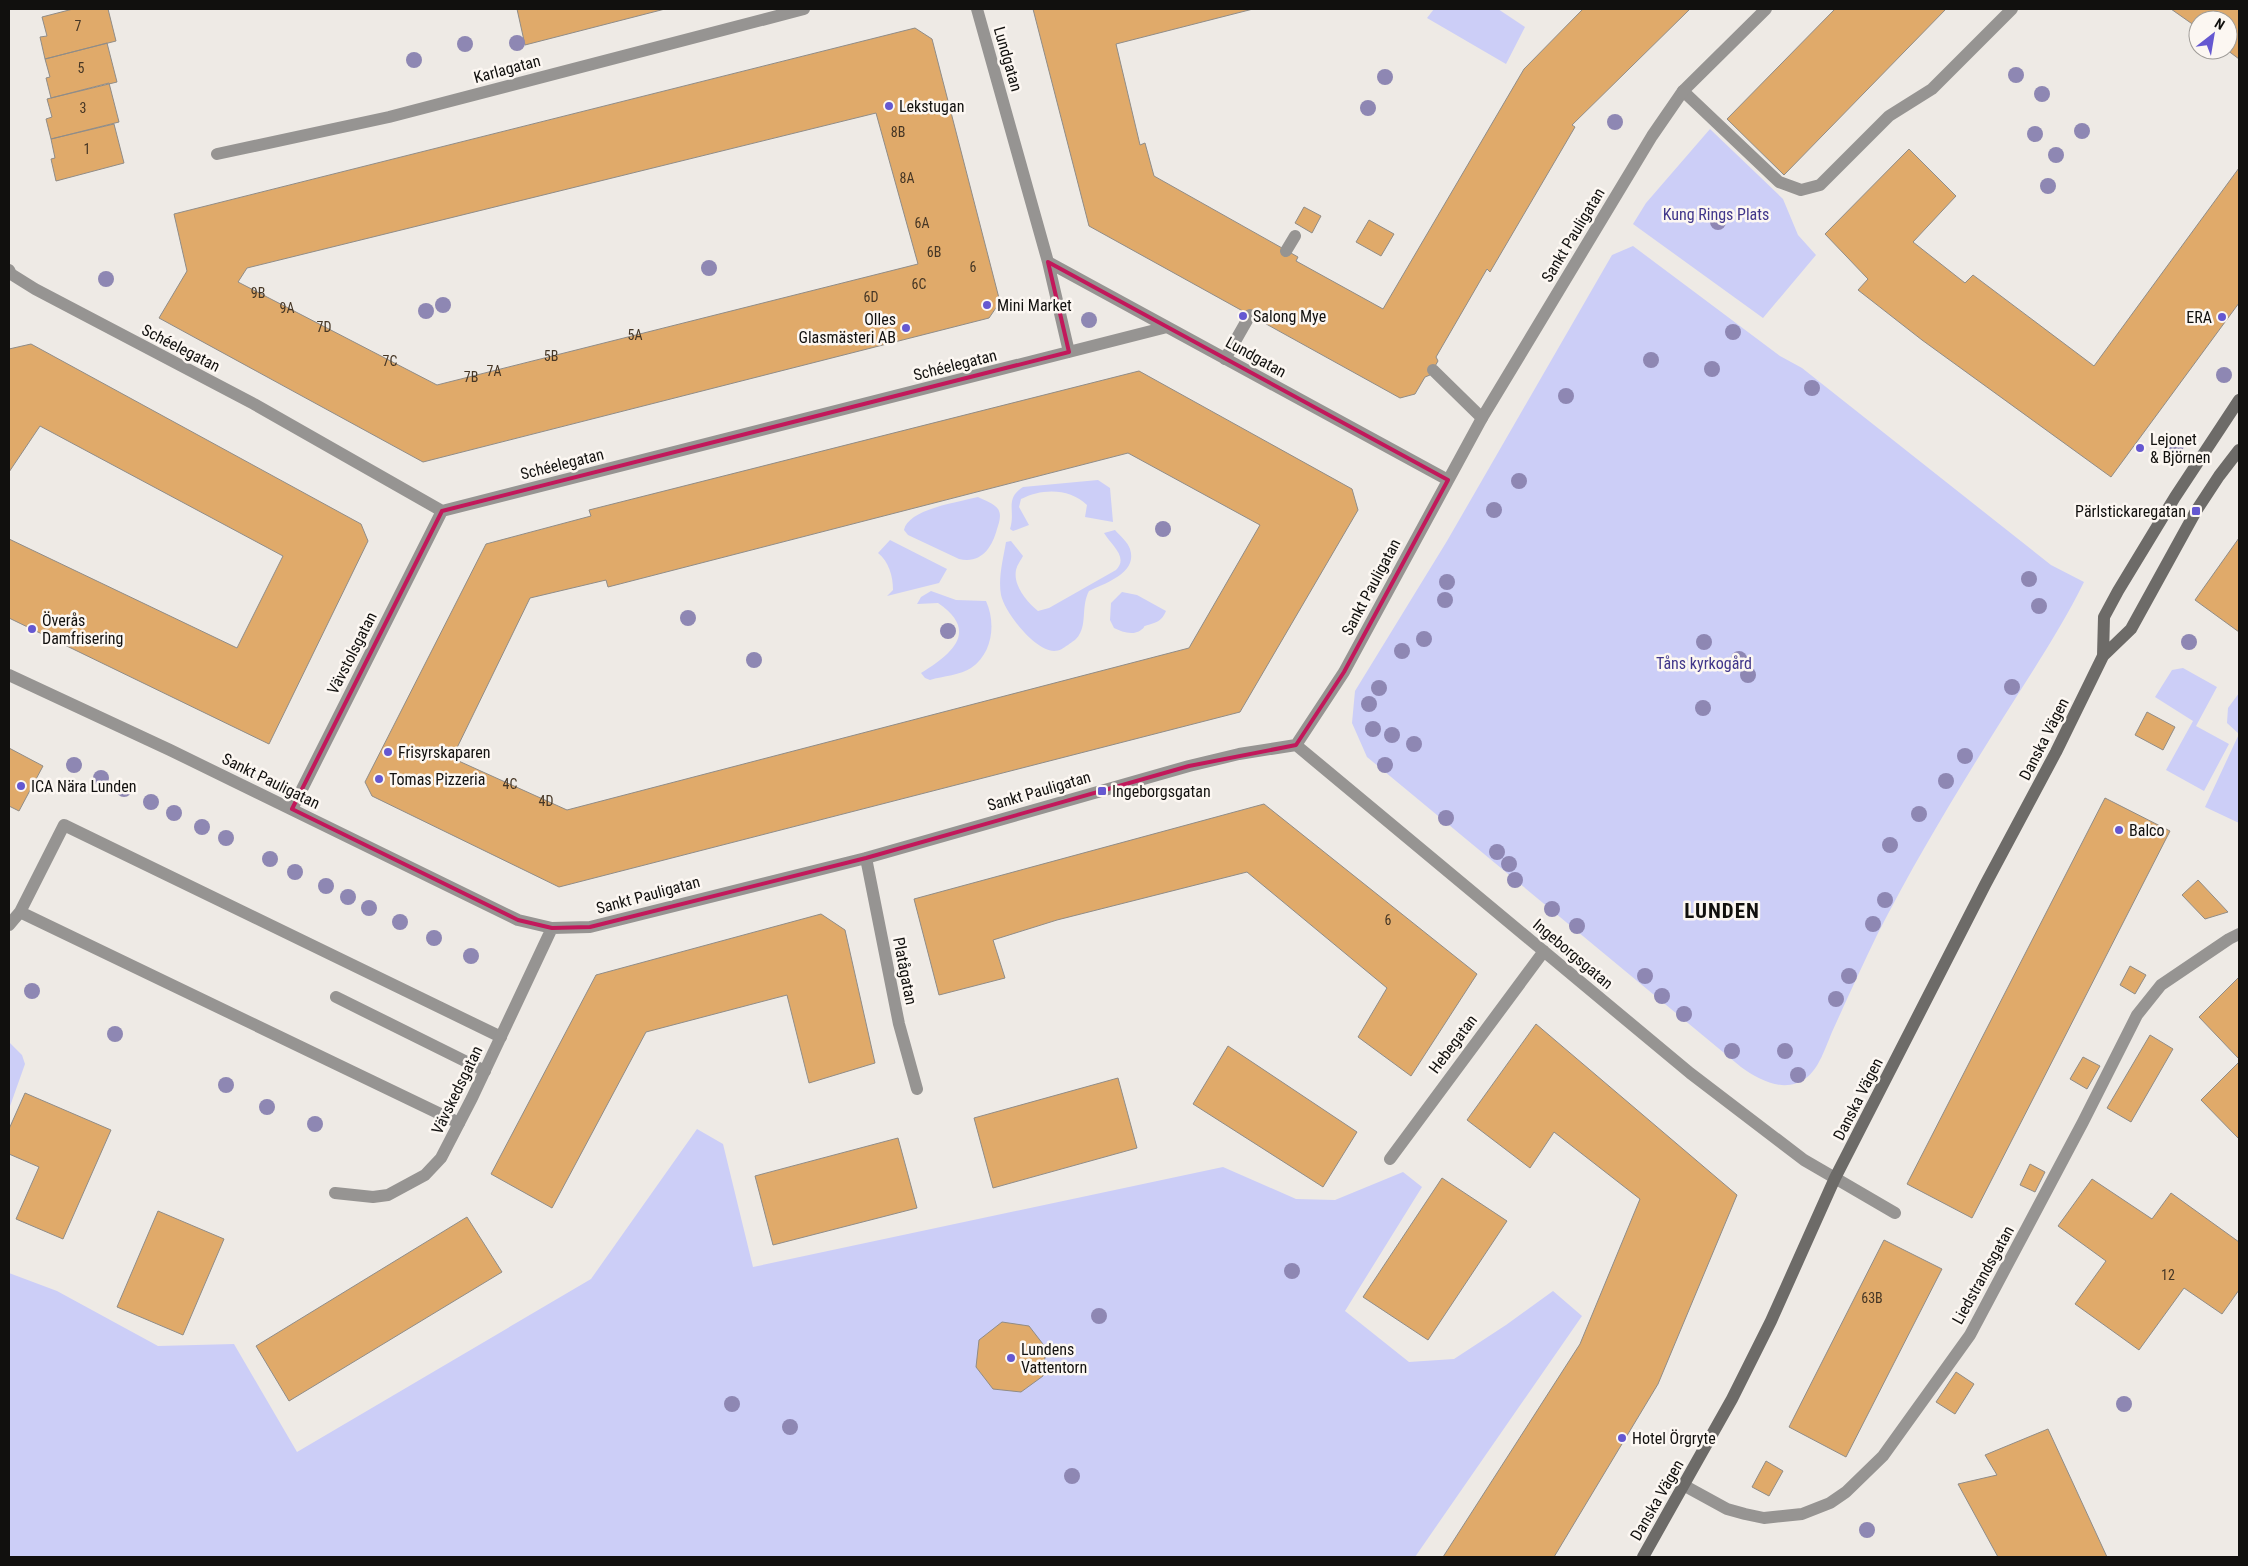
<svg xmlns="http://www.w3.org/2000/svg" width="2248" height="1566" font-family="'Roboto Condensed',sans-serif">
<rect width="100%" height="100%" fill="#eeeae5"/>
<path fill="#cccef7" d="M 1434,9 L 1498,9 L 1525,27 L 1506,64 L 1427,18 Z
M 1710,129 L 1783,199 L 1798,235 L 1816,255 L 1763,318 L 1633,224 L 1646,203 Z
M 1633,246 L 1780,356 L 1802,368 L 2051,565 L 2084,582 C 2061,629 2031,673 2003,718 C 1959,788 1916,859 1878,933 C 1862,966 1847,999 1832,1032 C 1826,1046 1819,1069 1806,1078 C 1785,1094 1759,1080 1741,1067 L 1367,757 L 1352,723 L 1355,691 L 1447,541 L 1612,255 Z
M 1098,480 L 1110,488 L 1113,522 L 1085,517 L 1087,505 C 1070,488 1042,488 1021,499 L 1019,507 L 1029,525 L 1013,531 L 1010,529 C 1016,511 1004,499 1023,487 Z
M 978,497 C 984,500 995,504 998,509 C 1002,515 999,523 997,529 C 992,548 981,564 959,559 L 908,535 L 904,530 C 908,509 959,502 978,497 Z
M 1115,530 C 1119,535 1128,542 1130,549 C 1138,573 1105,583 1089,591 C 1081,606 1087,623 1079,635 C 1077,639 1072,642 1068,645 C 1063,648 1060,651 1054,651 C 1035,651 1005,613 1001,595 C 998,578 1003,560 1006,542 L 1011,541 L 1023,556 C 1021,560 1017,565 1016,570 C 1013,586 1027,602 1038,611 L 1049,608 L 1116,570 C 1129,557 1111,545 1104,533 Z
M 890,540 L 947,569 L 939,583 L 887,596 L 893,590 C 893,576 889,562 878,553 Z
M 931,591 L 956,600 L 986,601 C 996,623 993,653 971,668 C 961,675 943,676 930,680 L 925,678 L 921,673 C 953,653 979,631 938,603 L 917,604 L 921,597 Z
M 1122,592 L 1137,595 L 1166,611 C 1162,621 1157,622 1148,625 C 1141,627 1147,626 1141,630 C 1133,636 1122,632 1114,628 L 1110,620 L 1111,603 Z
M 2183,668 L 2217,687 L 2196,726 L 2229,744 L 2204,791 L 2166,770 L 2193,721 L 2155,697 L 2172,670 Z
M 2239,693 L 2239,734 L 2227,723 L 2228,708 Z
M 2239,734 L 2239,823 L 2205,807 Z
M 9,1042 L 22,1055 L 25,1064 L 9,1109 Z
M 697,1129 L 723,1144 L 753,1267 L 1223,1167 L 1296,1199 L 1335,1200 L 1403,1172 L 1422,1187 L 1345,1311 L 1409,1362 L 1454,1359 L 1506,1325 L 1553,1291 L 1582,1316 L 1415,1557 L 9,1557 L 9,1273 L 57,1291 L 158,1346 L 234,1344 L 297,1452 L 591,1279 Z"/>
<path fill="#e0aa6a" stroke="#908c87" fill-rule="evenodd" d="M 73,9 L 108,9 L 116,41 L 45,59 L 40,37 L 47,36 L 42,17 Z
M 517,9 L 665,9 L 525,45 Z
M 1033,9 L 1253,9 L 1116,44 L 1140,145 L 1145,143 L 1154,176 L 1298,257 L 1296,261 L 1383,309 L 1524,69 L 1583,9 L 1690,9 L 1572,125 L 1575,127 L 1490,272 L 1487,269 L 1436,357 L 1438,361 L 1430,375 L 1425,377 L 1415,394 L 1400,398 L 1089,226 Z
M 1835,9 L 1946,9 L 1784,175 L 1727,119 Z
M 2171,9 L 2239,9 L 2239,59 L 2227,50 L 2228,20 L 2198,20 L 2198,28 Z
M 915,28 L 932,39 L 1000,302 L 989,318 L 423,462 L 159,318 L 187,271 L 174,214 ZM 876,113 L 918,264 L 437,385 L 238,282 L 247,268 Z
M 107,43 L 117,82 L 51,98 L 46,78 L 50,77 L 45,59 Z
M 109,83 L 119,122 L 51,139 L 46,119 L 52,117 L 47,99 Z
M 114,124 L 124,163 L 56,181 L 51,159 L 55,158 L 51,139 Z
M 1909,149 L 1956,196 L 1913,242 L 1965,283 L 1973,275 L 2094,366 L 2239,168 L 2239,303 L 2111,477 L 1922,340 L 1858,290 L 1868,279 L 1825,234 Z
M 1304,207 L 1321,216 L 1312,233 L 1295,223 Z
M 1369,220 L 1394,234 L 1381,256 L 1356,242 Z
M 31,344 L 361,524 L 368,541 L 269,744 L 9,618 L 9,539 L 237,648 L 283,556 L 40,426 L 9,472 L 9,349 Z
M 1139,371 L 1352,489 L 1358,510 L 1240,712 L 559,887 L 372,796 L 365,782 L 486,544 L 591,516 L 589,510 ZM 1128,453 L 1260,525 L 1189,648 L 567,810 L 452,758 L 530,598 L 606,580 L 608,587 Z
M 2239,538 L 2239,632 L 2195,600 Z
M 2147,712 L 2175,727 L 2163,750 L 2135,735 Z
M 9,748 L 43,766 L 19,811 L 9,806 Z
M 2105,798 L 2170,831 L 1972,1218 L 1907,1184 Z
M 1264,804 L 1477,974 L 1411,1076 L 1358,1037 L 1387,988 L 1247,872 L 1057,920 L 993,940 L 1005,978 L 939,995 L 914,899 Z
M 2198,880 L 2228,912 L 2205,919 L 2182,895 Z
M 821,914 L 845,930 L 875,1063 L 809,1083 L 787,995 L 646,1032 L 552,1208 L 491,1174 L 596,975 Z
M 2130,966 L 2146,975 L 2135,994 L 2120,985 Z
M 2239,977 L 2239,1059 L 2199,1017 Z
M 1536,1024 L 1737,1195 L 1658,1384 L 1554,1557 L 1443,1557 L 1580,1344 L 1640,1199 L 1554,1132 L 1530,1168 L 1467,1120 Z
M 2150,1035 L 2173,1049 L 2131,1122 L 2107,1108 Z
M 1228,1046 L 1357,1132 L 1323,1187 L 1193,1104 Z
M 2083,1057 L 2100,1066 L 2087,1089 L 2070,1079 Z
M 2239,1062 L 2239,1139 L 2201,1100 Z
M 1118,1078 L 1137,1148 L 993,1188 L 974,1118 Z
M 25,1093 L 111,1130 L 63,1239 L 16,1219 L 39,1167 L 9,1154 L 9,1129 Z
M 898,1138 L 917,1208 L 773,1245 L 755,1176 Z
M 2030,1164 L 2045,1172 L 2035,1192 L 2020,1185 Z
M 1442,1178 L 1507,1221 L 1428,1340 L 1363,1297 Z
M 2092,1179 L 2152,1219 L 2171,1193 L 2239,1242 L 2239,1290 L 2222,1314 L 2184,1288 L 2139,1350 L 2075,1304 L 2106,1261 L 2058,1226 Z
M 158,1211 L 224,1239 L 183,1335 L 117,1307 Z
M 467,1217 L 502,1272 L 289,1401 L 256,1346 Z
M 1884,1240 L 1942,1269 L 1846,1457 L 1789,1427 Z
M 1002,1322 L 1029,1326 L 1046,1348 L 1043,1376 L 1021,1392 L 993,1389 L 976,1367 L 979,1340 Z
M 1956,1372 L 1974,1384 L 1955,1414 L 1936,1402 Z
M 2048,1429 L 2107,1557 L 1998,1557 L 1958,1484 L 1997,1475 L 1985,1455 Z
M 1766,1461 L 1783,1471 L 1769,1496 L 1752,1487 Z"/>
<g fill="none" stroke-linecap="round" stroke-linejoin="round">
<path stroke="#969492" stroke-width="12" d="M 1683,91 L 1779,182 L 1801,190 L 1820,185 L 1889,116 L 1932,89 L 2012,9
M 1286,251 L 1295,236
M 1225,359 L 1250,315
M 1433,370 L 1482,418
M 9,925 L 20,912
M 336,997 L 485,1071
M 459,1123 L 20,912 L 64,825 L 501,1037
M 1835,1178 L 1895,1213
M 1685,1486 L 1727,1509 L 1745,1514 L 1764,1518 L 1802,1514 L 1830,1503 L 1846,1492 L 1883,1456 L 1970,1335 L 2083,1122 L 2137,1015 L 2161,985 L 2229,939 L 2239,934"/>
<path stroke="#969492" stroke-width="12" d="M 977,9 L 1048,262 L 1448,480
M 217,154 L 389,117 L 804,9
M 1048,262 L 1069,352
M 9,270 L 11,274 L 35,289 L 254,404 L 442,511 L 1167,327
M 9,675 L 170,750 L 518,920 L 552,928 L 590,927 L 866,858 L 1189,766 L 1239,754 L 1296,745 L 1344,672 L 1482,418 L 1652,136 L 1683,91 L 1766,9
M 1296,745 L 1690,1073 L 1804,1160 L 1835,1178
M 292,809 L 442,511
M 866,858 L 899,1024 L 917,1089
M 1390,1159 L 1544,951
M 335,1193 L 373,1197 L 388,1195 L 425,1175 L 441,1158 L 472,1098 L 552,928"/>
<path stroke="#6d6b68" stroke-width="12" d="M 2103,656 L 2104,617 L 2118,591 L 2175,497 L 2239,400
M 1643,1557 L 1732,1399 L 1771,1321 L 1835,1178 L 1985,885 L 2056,752 L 2103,656 L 2131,629 L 2196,511 L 2219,476 L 2239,450"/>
</g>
<g fill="#8e87b3">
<circle cx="517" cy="43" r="8"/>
<circle cx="465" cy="44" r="8"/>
<circle cx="414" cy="60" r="8"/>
<circle cx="2016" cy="75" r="8"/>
<circle cx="1385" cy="77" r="8"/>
<circle cx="2042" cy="94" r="8"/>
<circle cx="1368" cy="108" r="8"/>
<circle cx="1615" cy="122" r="8"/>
<circle cx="2082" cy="131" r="8"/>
<circle cx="2035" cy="134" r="8"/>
<circle cx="2056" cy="155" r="8"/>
<circle cx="2048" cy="186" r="8"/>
<circle cx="1718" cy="222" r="8"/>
<circle cx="709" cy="268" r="8"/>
<circle cx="106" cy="279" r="8"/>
<circle cx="443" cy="305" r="8"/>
<circle cx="426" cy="311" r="8"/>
<circle cx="1089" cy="320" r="8"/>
<circle cx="1733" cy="332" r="8"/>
<circle cx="1651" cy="360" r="8"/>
<circle cx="1712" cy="369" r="8"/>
<circle cx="2224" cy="375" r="8"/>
<circle cx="1812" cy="388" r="8"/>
<circle cx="1566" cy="396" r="8"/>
<circle cx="2176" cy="445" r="8"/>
<circle cx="1519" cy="481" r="8"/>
<circle cx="1494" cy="510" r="8"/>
<circle cx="1163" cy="529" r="8"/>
<circle cx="2029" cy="579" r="8"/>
<circle cx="1447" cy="582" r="8"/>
<circle cx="1445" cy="600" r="8"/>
<circle cx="2039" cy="606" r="8"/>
<circle cx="688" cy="618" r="8"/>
<circle cx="948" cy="631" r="8"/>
<circle cx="1424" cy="639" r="8"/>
<circle cx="1704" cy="642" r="8"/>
<circle cx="2189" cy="642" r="8"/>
<circle cx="1402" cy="651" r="8"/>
<circle cx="1739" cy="659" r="8"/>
<circle cx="754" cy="660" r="8"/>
<circle cx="1748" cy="675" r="8"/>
<circle cx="2012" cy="687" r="8"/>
<circle cx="1379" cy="688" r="8"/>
<circle cx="1369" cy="704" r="8"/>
<circle cx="1703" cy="708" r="8"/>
<circle cx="1373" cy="729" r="8"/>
<circle cx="1392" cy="735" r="8"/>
<circle cx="1414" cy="744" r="8"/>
<circle cx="1965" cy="756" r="8"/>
<circle cx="74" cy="765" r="8"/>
<circle cx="1385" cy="765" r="8"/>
<circle cx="101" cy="778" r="8"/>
<circle cx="1946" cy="781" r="8"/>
<circle cx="124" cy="789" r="8"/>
<circle cx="151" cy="802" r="8"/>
<circle cx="174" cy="813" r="8"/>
<circle cx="1919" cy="814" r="8"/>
<circle cx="1446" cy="818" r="8"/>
<circle cx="202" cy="827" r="8"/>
<circle cx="226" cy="838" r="8"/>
<circle cx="1890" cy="845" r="8"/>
<circle cx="1497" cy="852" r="8"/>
<circle cx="270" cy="859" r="8"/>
<circle cx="1509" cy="864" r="8"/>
<circle cx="295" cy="872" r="8"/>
<circle cx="1515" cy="880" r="8"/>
<circle cx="326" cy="886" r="8"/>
<circle cx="348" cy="897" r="8"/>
<circle cx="1885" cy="900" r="8"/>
<circle cx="369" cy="908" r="8"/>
<circle cx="1552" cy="909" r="8"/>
<circle cx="400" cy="922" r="8"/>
<circle cx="1873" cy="924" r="8"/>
<circle cx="1577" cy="926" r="8"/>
<circle cx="434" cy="938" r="8"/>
<circle cx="471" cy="956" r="8"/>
<circle cx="1645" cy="976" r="8"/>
<circle cx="1849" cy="976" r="8"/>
<circle cx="32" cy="991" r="8"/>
<circle cx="1662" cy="996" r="8"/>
<circle cx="1836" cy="999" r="8"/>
<circle cx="1684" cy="1014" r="8"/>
<circle cx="115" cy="1034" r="8"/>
<circle cx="1732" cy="1051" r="8"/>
<circle cx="1785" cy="1051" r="8"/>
<circle cx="1798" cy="1075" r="8"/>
<circle cx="226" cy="1085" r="8"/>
<circle cx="267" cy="1107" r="8"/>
<circle cx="315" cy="1124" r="8"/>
<circle cx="1292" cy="1271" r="8"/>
<circle cx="1099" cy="1316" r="8"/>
<circle cx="732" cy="1404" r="8"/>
<circle cx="2124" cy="1404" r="8"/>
<circle cx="790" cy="1427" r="8"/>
<circle cx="1072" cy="1476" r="8"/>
<circle cx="1867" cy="1530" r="8"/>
</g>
<path fill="none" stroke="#c2185b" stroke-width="4" stroke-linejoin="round" d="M 1048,262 L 1448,480 L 1344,672 L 1296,745 L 1189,766 L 866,858 L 590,927 L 552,928 L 518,920 L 292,809 L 442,511 L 1069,352 Z"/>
<g fill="#6558d1" stroke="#fcf7f2" stroke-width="2">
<circle cx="889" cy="106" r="5"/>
<circle cx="987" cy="305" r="5"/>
<circle cx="1243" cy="316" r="5"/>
<circle cx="2222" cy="317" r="5"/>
<circle cx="906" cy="328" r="5"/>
<circle cx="2140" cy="448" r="5"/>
<rect x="2191" y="506" width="10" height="10" rx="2.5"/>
<circle cx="32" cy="629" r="5"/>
<circle cx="388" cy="752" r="5"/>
<circle cx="379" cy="779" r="5"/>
<circle cx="21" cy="786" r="5"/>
<rect x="1097" y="786" width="10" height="10" rx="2.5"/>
<circle cx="2119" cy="830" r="5"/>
<circle cx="1011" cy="1358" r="5"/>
<circle cx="1622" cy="1438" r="5"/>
</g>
<g text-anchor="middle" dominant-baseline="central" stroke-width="5" stroke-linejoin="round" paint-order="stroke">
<g font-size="14" fill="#453625">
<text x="78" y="26">7</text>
<text x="81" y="68">5</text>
<text x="83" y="108">3</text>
<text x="898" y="132">8B</text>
<text x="87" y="149">1</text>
<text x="907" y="178">8A</text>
<text x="922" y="223">6A</text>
<text x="934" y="252">6B</text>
<text x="973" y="267">6</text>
<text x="919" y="284">6C</text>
<text x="258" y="293">9B</text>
<text x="871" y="297">6D</text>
<text x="287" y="308">9A</text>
<text x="324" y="327">7D</text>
<text x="635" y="335">5A</text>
<text x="551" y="356">5B</text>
<text x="390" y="361">7C</text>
<text x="494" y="371">7A</text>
<text x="471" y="377">7B</text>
<text x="510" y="784">4C</text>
<text x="546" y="801">4D</text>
<text x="1388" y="920">6</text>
<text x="2168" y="1275">12</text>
<text x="1872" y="1298">63B</text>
</g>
<g font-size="16" fill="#11100e" stroke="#fcf7f2">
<text transform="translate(1008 59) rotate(74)">Lundgatan</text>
<text transform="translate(507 69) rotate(-15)">Karlagatan</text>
<text transform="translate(1573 235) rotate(-59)">Sankt Pauligatan</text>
<text transform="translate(181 348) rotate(27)">Schéelegatan</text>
<text transform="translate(1256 357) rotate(29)">Lundgatan</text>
<text transform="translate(955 365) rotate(-14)">Schéelegatan</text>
<text transform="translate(562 464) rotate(-14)">Schéelegatan</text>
<text transform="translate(1371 587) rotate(-62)">Sankt Pauligatan</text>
<text transform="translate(352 653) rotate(-63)">Vävstolsgatan</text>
<text transform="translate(2044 739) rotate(-63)">Danska Vägen</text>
<text transform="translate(271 781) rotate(26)">Sankt Pauligatan</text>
<text transform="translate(1039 791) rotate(-16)">Sankt Pauligatan</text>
<text transform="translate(648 895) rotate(-15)">Sankt Pauligatan</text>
<text transform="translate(1573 954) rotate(40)">Ingeborgsgatan</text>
<text transform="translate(905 971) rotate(79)">Platågatan</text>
<text transform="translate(1453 1044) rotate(-53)">Hebegatan</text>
<text transform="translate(457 1090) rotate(-64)">Vävskedsgatan</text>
<text transform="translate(1858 1099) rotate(-63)">Danska Vägen</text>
<text transform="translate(1983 1275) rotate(-61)">Liedstrandsgatan</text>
<text transform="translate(1657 1500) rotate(-60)">Danska Vägen</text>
</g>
<g font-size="16" fill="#11100e" stroke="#fcf7f2" text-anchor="start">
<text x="899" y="106">Lekstugan</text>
<text x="997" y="305">Mini Market</text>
<text x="1253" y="316">Salong Mye</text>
<text x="2212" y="317" text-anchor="end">ERA</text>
<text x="896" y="319" text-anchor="end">Olles<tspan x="896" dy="18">Glasmästeri AB</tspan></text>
<text x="2150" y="439">Lejonet<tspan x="2150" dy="18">&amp; Björnen</tspan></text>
<text x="2186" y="511" text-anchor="end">Pärlstickaregatan</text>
<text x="42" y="620">Överås<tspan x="42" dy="18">Damfrisering</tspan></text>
<text x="398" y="752">Frisyrskaparen</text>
<text x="389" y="779">Tomas Pizzeria</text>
<text x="31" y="786">ICA Nära Lunden</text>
<text x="1112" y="791">Ingeborgsgatan</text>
<text x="2129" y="830">Balco</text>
<text x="1021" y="1349">Lundens<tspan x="1021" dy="18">Vattentorn</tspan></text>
<text x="1632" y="1438">Hotel Örgryte</text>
</g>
<g font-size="16" fill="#40368a" stroke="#fcf7f2">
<text x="1716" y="214">Kung Rings Plats</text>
<text x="1704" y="663">Tåns kyrkogård</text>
</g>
<g font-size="21" font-weight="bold" letter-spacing="1" fill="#11100e" stroke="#fcf7f2">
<text x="1722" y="911">LUNDEN</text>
</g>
</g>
<rect width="2248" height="1566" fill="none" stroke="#11100e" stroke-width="20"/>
<g transform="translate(2213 35) rotate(31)"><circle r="24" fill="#fcf7f2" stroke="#9e9b97"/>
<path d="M0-4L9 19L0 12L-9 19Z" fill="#6558d1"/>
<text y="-8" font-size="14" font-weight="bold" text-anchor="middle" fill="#11100e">N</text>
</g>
</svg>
